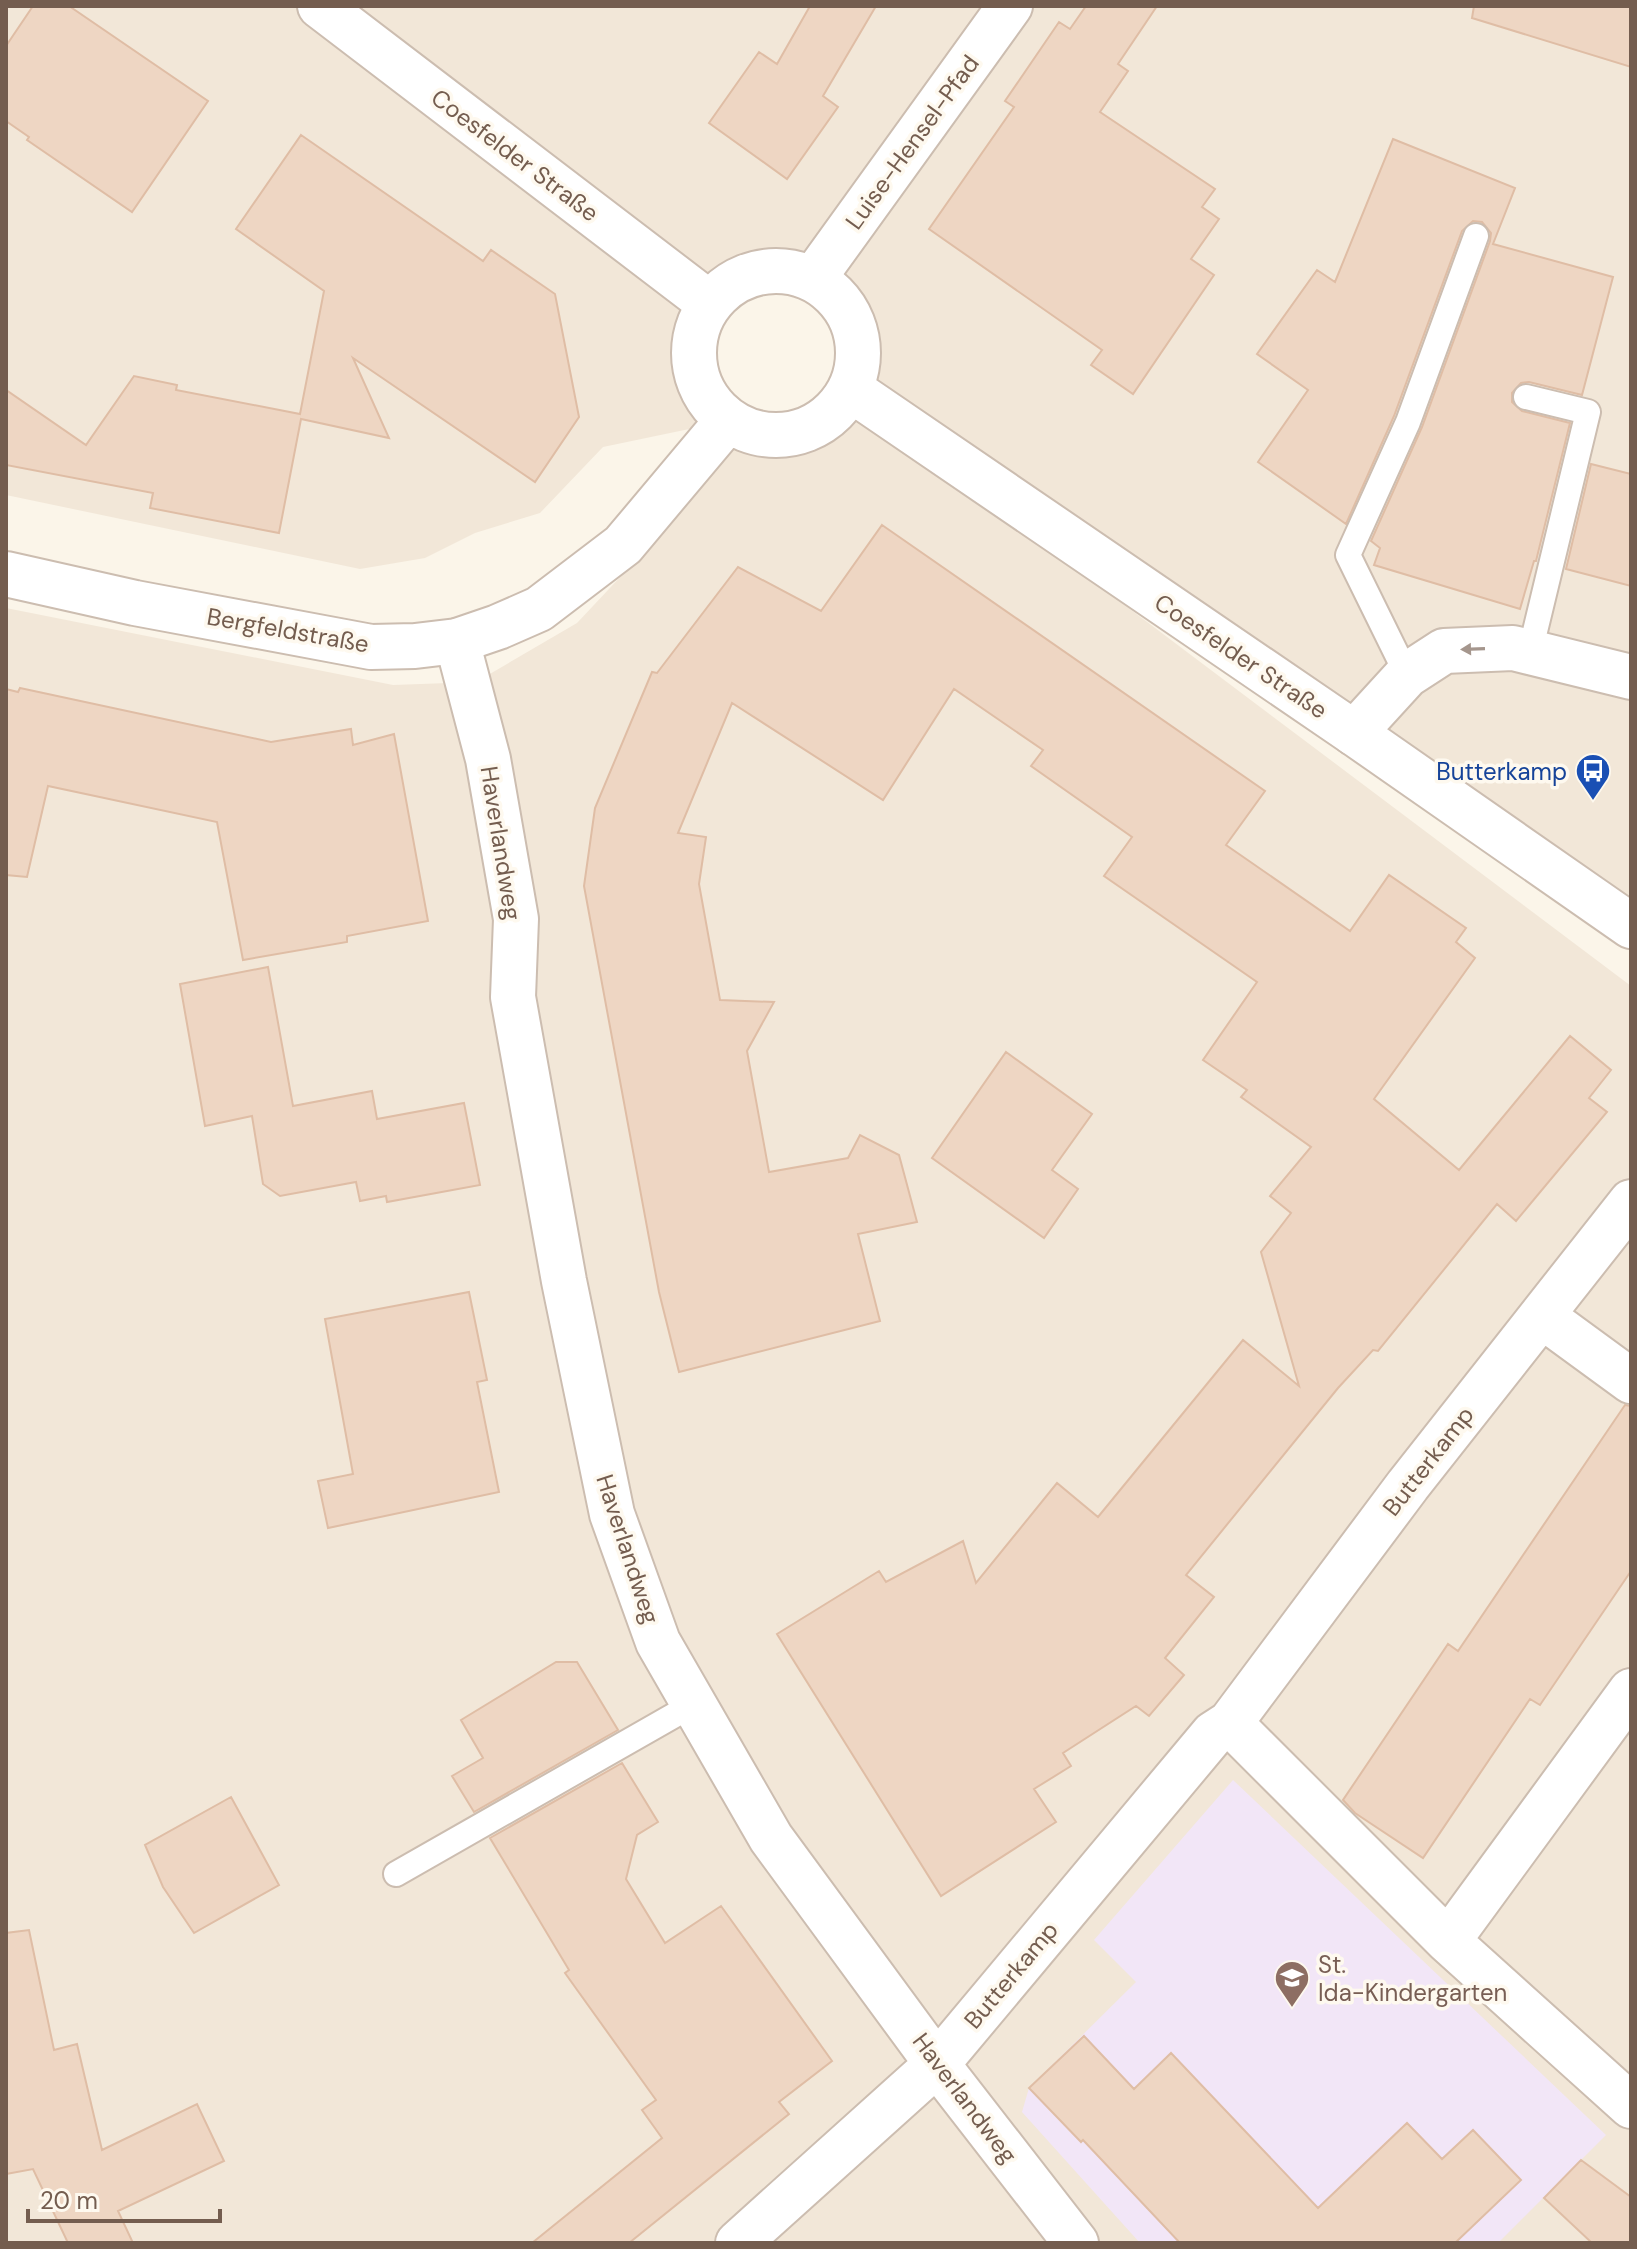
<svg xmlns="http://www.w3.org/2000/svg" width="1637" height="2249" font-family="'DM Sans',sans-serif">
<rect width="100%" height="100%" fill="#fbf5e9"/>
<path fill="#f2e7d8" d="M 6,6 L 1631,6 L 1631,907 L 1288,673 L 876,379 L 879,360 L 877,336 L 867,305 L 849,281 L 819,261 L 793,255 L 764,258 L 736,269 L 711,285 L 693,309 L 685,340 L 687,374 L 698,403 L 718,423 L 603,447 L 540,513 L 475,533 L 425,558 L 360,569 L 6,495 Z
M 860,406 L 1631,986 L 1631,2243 L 6,2243 L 6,608 L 393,685 L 476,682 L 577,623 L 671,523 L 736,437 L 764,446 L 791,447 L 815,441 L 842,428 Z"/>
<path fill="#f2e6f7" d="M 1233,1780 L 1606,2135 L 1498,2243 L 1140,2243 L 1022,2112 L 1029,2088 L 1136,1982 L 1094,1940 Z"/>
<path fill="#eed6c3" stroke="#dfbda5" stroke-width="2" d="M 33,6 L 69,6 L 208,101 L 132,212 L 27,140 L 29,137 L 6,121 L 6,46 Z
M 810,6 L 876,6 L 823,96 L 838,107 L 787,179 L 709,123 L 759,52 L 777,64 Z
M 1086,6 L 1157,6 L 1118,64 L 1128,71 L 1100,112 L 1215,189 L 1202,207 L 1219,219 L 1191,259 L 1214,275 L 1133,394 L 1091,365 L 1102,350 L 929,229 L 1014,107 L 1005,101 L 1059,22 L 1070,29 Z
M 1474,6 L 1631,6 L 1631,67 L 1472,18 Z
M 301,135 L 483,261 L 491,250 L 555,294 L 579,417 L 535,482 L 353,358 L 389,438 L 301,419 L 279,533 L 150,508 L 153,493 L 6,465 L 6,390 L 86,445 L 134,376 L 177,385 L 176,390 L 300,414 L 324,291 L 236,229 Z
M 1393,139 L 1515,188 L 1493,244 L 1613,277 L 1582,395 L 1529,382 L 1521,383 L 1512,393 L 1512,402 L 1522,411 L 1570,423 L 1536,561 L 1534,561 L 1520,609 L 1374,565 L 1380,548 L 1371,541 L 1422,427 L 1490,241 L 1491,233 L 1482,222 L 1473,221 L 1462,231 L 1394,416 L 1346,524 L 1258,462 L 1308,390 L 1257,354 L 1317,270 L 1335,282 Z
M 1591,464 L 1631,474 L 1631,586 L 1566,569 Z
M 882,525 L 1265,791 L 1226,845 L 1350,931 L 1389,875 L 1466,928 L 1456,942 L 1475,958 L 1374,1099 L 1459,1170 L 1570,1036 L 1611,1070 L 1589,1098 L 1607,1112 L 1516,1221 L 1497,1204 L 1378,1351 L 1373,1350 L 1338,1388 L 1186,1575 L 1214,1597 L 1165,1658 L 1184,1675 L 1149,1716 L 1136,1706 L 1063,1753 L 1071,1766 L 1034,1789 L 1056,1822 L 941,1896 L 777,1634 L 879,1571 L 886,1582 L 963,1541 L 976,1583 L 1057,1483 L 1098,1517 L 1243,1340 L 1299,1386 L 1261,1252 L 1291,1213 L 1270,1196 L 1311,1147 L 1241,1097 L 1247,1090 L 1203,1060 L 1257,982 L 1104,876 L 1132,837 L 1031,766 L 1043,750 L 954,689 L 883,800 L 732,703 L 678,833 L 706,837 L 699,884 L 720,1000 L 774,1002 L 747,1051 L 769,1172 L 848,1158 L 860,1135 L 899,1155 L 917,1222 L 858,1234 L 880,1321 L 679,1372 L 659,1292 L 584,886 L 595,808 L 652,672 L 657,673 L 738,567 L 821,611 Z
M 20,688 L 271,742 L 351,729 L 353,745 L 394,734 L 428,921 L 347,936 L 347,942 L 243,960 L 217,822 L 48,786 L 27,877 L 6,875 L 6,689 L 18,692 Z
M 268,967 L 293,1106 L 372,1091 L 377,1119 L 464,1103 L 480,1185 L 387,1202 L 386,1196 L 360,1201 L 356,1182 L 280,1196 L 263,1184 L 252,1116 L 205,1126 L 180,984 Z
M 1006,1052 L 1092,1114 L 1052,1170 L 1078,1189 L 1044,1238 L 932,1158 Z
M 469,1292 L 487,1380 L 477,1382 L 499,1492 L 328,1528 L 318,1481 L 353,1474 L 325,1319 Z
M 1625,1405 L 1631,1406 L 1631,1571 L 1540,1705 L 1530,1699 L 1423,1858 L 1355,1813 L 1343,1800 L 1448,1644 L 1458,1651 Z
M 556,1662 L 577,1662 L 618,1730 L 474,1812 L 452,1776 L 483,1758 L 461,1720 Z
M 622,1763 L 658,1822 L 637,1835 L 626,1879 L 665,1943 L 721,1906 L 832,2061 L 779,2102 L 789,2114 L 629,2243 L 532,2243 L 662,2138 L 642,2110 L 656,2100 L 565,1973 L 569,1970 L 490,1838 Z
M 231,1797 L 279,1885 L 194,1933 L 163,1887 L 145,1845 Z
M 29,1930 L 54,2050 L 77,2044 L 102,2150 L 197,2104 L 224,2161 L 118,2211 L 133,2243 L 68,2243 L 33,2169 L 6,2174 L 6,1933 Z
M 1084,2036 L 1134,2089 L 1171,2053 L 1318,2208 L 1407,2123 L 1442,2159 L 1473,2130 L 1521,2180 L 1455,2243 L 1180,2243 L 1083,2140 L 1081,2142 L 1029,2088 Z
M 1581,2160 L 1631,2197 L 1631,2243 L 1592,2243 L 1544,2198 Z"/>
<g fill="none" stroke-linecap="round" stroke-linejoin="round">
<defs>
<path id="service" d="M 1526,397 L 1588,412 L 1530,652
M 1407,675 L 1348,555 L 1408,422 L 1476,236
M 396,1874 L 694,1704"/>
<path id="minor" d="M 320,6 L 709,303
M 813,279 L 1010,6
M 457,641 L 488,759 L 516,919 L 513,997 L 564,1281 L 612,1514 L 658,1642 L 771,1838 L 937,2064 L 1076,2243
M 1354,733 L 1407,675 L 1444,651 L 1513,648 L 1631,677
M 1542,1316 L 1631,1381
M 1230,1723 L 1448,1941 L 1631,1691
M 1448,1941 L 1631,2106
M 738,2243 L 937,2064 L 1213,1734 L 1230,1723 L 1408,1485 L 1631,1202"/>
<path id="tertiary" d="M694 353a82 82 0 1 1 164 0a82 82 0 1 1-164 0Z
M 850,389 L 1354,733 L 1631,926
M 6,574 L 135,603 L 371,647 L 415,646 L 457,641 L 498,627 L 539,609 L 623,545 L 728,420"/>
</defs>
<use href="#service" stroke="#ccbdb0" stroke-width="28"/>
<use href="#minor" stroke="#ccbdb0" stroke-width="48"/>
<use href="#tertiary" stroke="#ccbdb0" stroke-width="48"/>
<use href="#service" stroke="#fff" stroke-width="24"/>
<use href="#minor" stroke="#fff" stroke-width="44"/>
<use href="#tertiary" stroke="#fff" stroke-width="44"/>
</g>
<defs><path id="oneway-solid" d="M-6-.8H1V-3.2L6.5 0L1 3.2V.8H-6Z" transform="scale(2)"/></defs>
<use fill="#a5968d" href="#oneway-solid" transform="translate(1473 649) rotate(178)"/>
<defs>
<symbol id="bus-pin" viewBox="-11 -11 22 30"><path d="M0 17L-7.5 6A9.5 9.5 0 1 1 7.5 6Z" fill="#1a4fb4" stroke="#fef9ef"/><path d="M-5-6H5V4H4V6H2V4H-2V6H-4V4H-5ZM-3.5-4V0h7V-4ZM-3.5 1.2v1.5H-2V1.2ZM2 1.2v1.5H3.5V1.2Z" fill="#fff"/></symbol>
<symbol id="school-pin" viewBox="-11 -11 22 30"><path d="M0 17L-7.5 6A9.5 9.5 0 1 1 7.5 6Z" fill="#8d6e63" stroke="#fef9ef"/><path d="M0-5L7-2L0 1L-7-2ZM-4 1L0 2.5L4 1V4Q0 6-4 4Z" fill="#fff"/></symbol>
</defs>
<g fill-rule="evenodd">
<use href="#bus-pin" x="1573" y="751" width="40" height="54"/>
<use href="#school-pin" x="1272" y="1958" width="40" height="54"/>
</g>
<g text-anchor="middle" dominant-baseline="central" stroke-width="7" stroke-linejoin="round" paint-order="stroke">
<g font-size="24" fill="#745d4f" stroke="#fef9ef">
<text transform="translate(912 142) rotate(-54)">Luise-Hensel-Pfad</text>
<text transform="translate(515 155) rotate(37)">Coesfelder Straße</text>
<text transform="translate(288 630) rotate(10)">Bergfeldstraße</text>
<text transform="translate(1241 656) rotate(34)">Coesfelder Straße</text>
<text transform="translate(501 843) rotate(81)">Haverlandweg</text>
<text transform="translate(1428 1461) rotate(-52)">Butterkamp</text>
<text transform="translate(628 1549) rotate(72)">Haverlandweg</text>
<text transform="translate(1011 1975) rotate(-50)">Butterkamp</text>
<text transform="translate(965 2098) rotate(53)">Haverlandweg</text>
</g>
<g font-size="24" fill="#164399" stroke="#fef9ef" text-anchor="end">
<text x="1567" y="771">Butterkamp</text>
</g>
<g font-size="24" fill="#785e54" stroke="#fef9ef" text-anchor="start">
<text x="1318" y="1964">St.<tspan x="1318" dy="28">Ida-Kindergarten</tspan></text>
</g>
</g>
<rect width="1637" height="2249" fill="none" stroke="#745d4f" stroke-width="16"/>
<path d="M28 2209v12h192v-12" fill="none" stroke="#745d4f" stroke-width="4"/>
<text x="40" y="2209" font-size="24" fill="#745d4f" stroke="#fef9ef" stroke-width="6" paint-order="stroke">20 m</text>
</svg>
